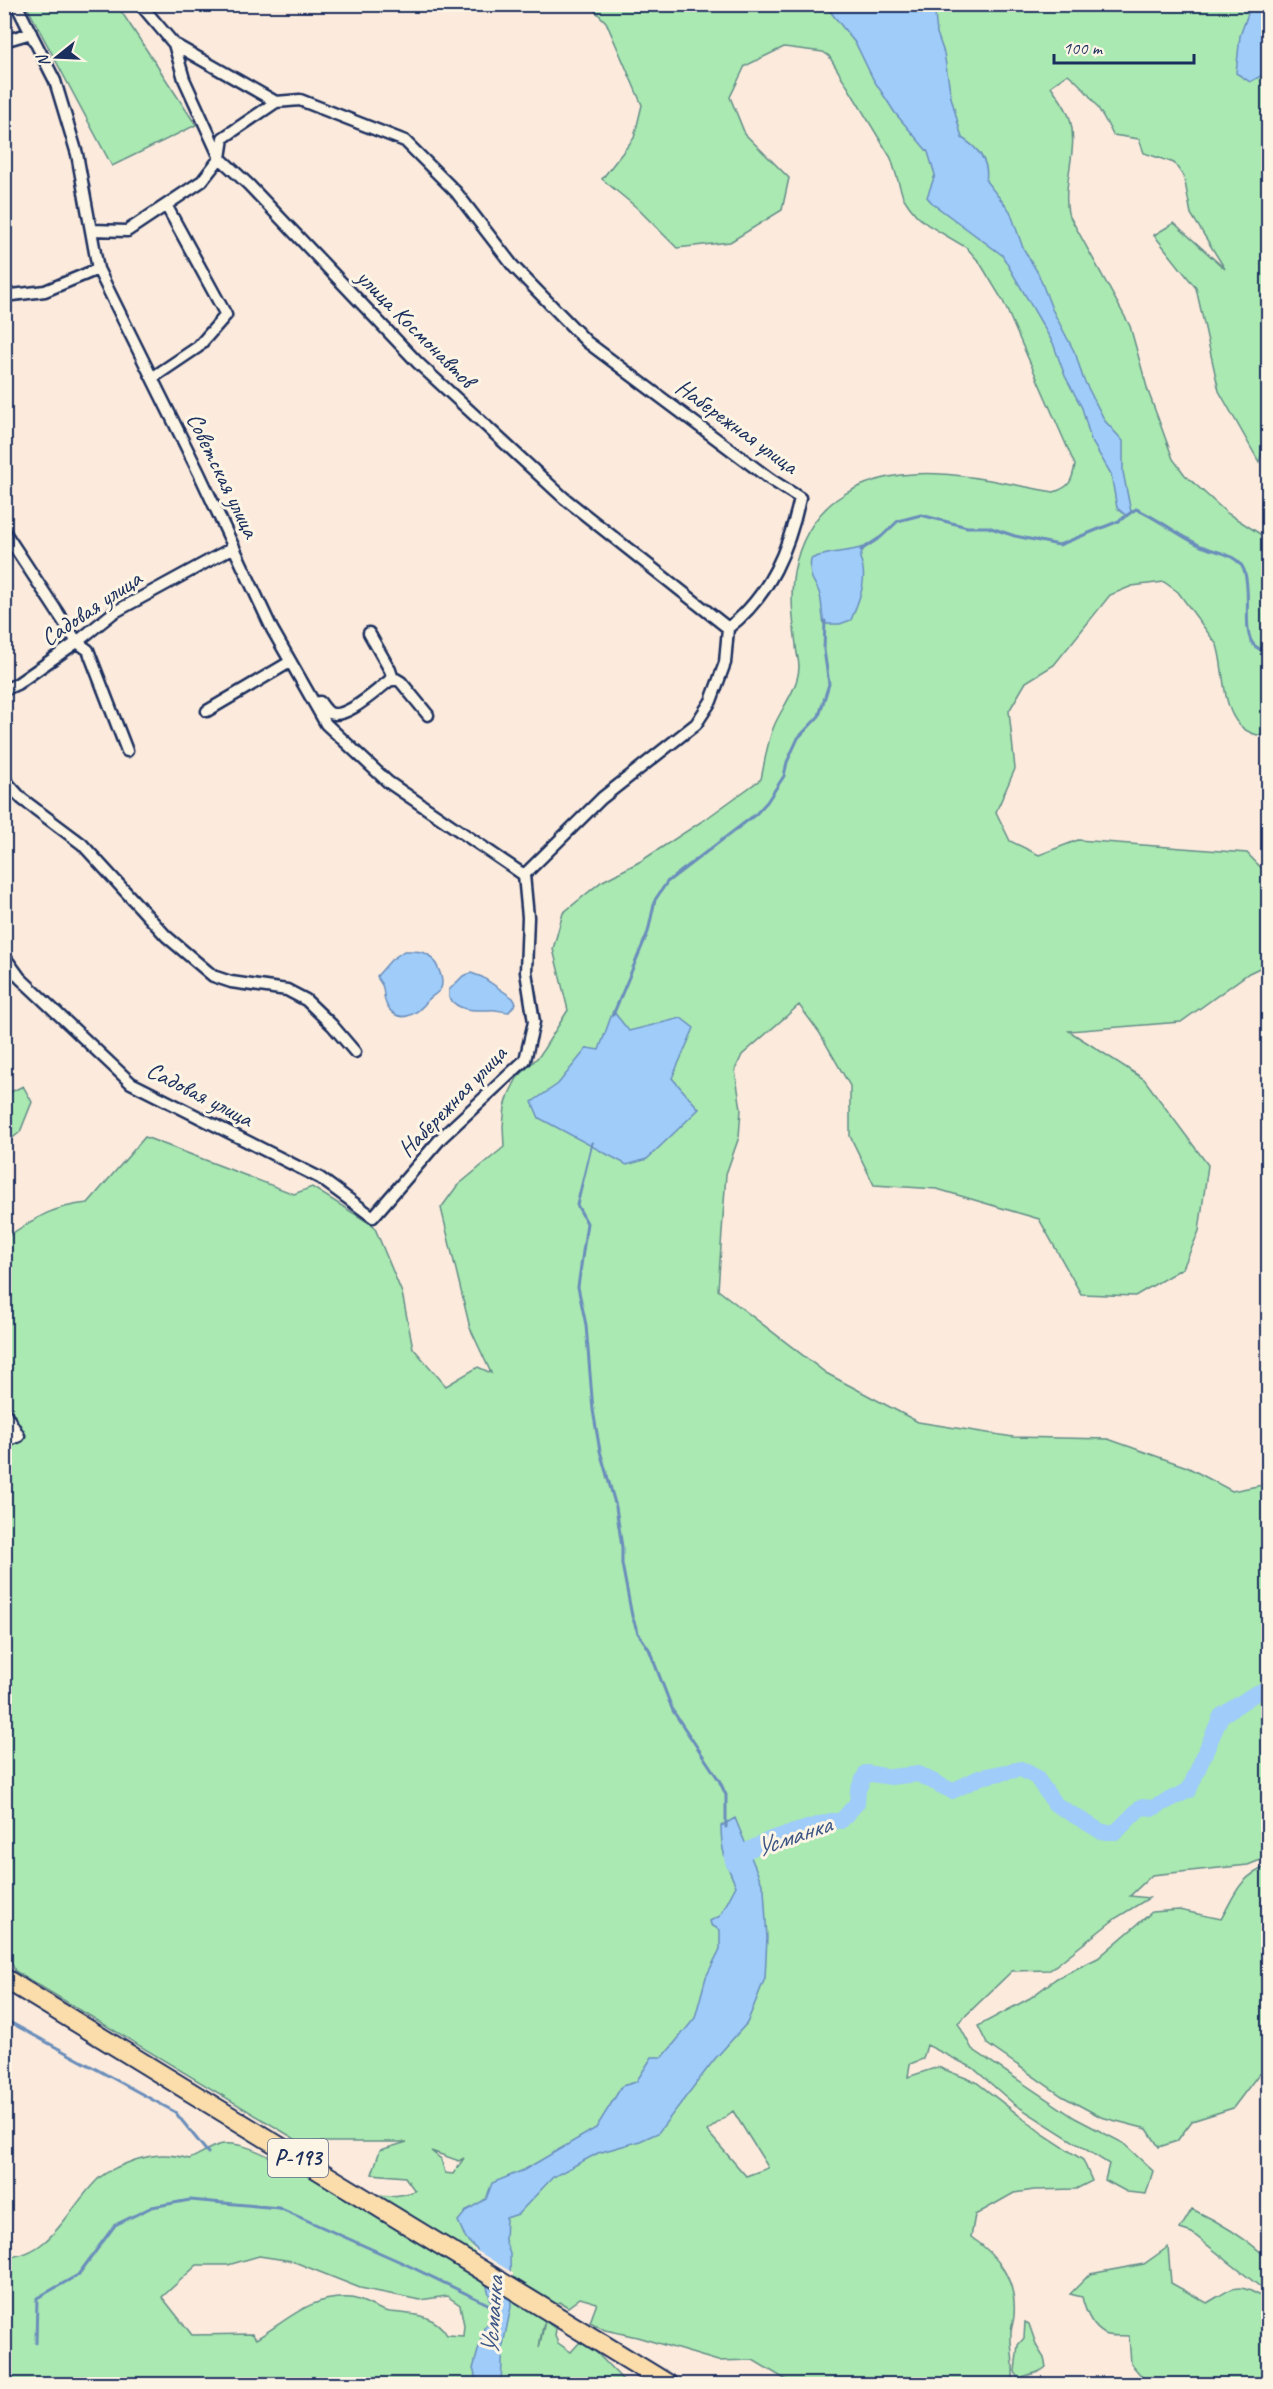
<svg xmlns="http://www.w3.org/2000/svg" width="1273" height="2389" font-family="Caveat,sans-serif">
<rect width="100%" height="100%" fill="#fcebdc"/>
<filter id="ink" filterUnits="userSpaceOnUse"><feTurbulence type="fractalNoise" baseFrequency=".0167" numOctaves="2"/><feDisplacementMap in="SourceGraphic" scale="12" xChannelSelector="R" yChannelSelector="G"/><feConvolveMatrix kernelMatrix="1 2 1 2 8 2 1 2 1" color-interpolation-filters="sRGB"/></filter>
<g filter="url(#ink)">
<path fill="#aae9b1" stroke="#628c88" stroke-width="1.5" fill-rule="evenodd" d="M 1199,4 L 1200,8 L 1202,5 L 1268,5 L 1268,456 L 1264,448 L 1259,462 L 1219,391 L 1196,288 L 1154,235 L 1174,223 L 1225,269 L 1191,214 L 1184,177 L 1174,163 L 1144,153 L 1139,139 L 1113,135 C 1101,111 1089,91 1068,74 L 1051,86 C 1058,97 1066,106 1070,119 C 1079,150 1062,182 1068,213 L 1130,326 L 1148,391 L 1173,459 L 1185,475 L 1227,513 L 1268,539 L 1268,736 C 1218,736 1227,675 1217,645 L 1178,592 L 1164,582 L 1132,586 L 1110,595 L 1054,665 L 1026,682 L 1009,711 L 1015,769 L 996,812 L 1010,841 L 1039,855 L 1078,840 L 1247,853 L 1268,875 L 1268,964 L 1249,973 L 1181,1022 L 1069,1031 L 1144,1079 L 1208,1165 L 1199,1231 L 1183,1268 L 1135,1296 L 1081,1294 L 1039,1219 L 937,1189 L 874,1185 L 850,1136 L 850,1086 L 819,1032 L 799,1005 L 742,1055 L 735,1070 L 741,1109 L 739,1137 L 726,1174 L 718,1290 L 826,1373 L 918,1422 L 1013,1437 L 1108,1439 L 1187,1467 L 1232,1491 L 1268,1484 L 1268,1857 L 1248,1865 L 1152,1875 L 1130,1896 L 1149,1898 L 1116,1918 L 1050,1970 L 1012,1971 L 958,2023 L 972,2049 L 1075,2118 L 1123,2143 L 1153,2171 L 1146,2194 L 1127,2192 L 1105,2180 L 1109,2164 L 1014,2104 L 973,2068 L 927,2045 L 923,2059 L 910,2064 L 908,2077 L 938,2067 L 976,2082 L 1043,2134 L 1083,2160 L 1092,2181 L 1076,2189 L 1034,2190 L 1014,2193 L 975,2215 L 971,2237 C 998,2255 1017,2281 1014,2315 C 1014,2321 1011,2327 1011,2333 C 1010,2349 1016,2370 1012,2384 L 793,2384 L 753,2360 L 718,2361 L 637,2337 L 605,2330 L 590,2322 L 597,2303 L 580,2298 L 568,2307 L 560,2302 C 543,2315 542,2329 539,2348 L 545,2321 L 556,2329 L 555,2336 L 558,2343 L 571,2352 L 580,2342 L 596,2352 L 627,2384 L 5,2384 L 5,2257 C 51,2257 69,2207 98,2179 C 108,2170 122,2165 135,2160 C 154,2154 170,2153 189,2159 C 201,2155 210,2146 223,2144 C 244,2142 265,2155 283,2163 C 318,2179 378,2207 415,2191 L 405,2177 L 372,2174 L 380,2150 L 407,2142 L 300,2142 L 15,1971 L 4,1944 L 5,1238 C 36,1218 50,1207 88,1203 L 145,1137 L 294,1194 L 312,1187 L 374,1226 L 402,1293 L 413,1348 L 446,1386 L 478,1367 L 491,1373 L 470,1328 L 441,1208 L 457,1186 L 504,1147 L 503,1126 L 505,1107 L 509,1094 L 517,1078 L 540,1055 L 568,1010 L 553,949 L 563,913 L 601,882 L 641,861 L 707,818 L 761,779 C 765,761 767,742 774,726 C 782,707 798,689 799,667 C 799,660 796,652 796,645 C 793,621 790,595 794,572 C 799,544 813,516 837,499 C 901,454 983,480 1054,492 C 1070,487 1072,481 1075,465 L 1003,301 L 980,263 L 967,248 L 928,225 L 917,216 L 909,206 L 903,197 L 891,158 L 829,56 L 823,52 L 784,47 L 745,66 L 730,97 L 745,134 L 789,178 L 782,210 L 730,242 L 677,248 L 636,207 L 602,179 L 634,138 L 642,105 L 606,22 L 589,5 ZM 733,2111 L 768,2167 L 768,2168 L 746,2176 L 707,2131 ZM 431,2151 L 459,2161 L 464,2158 L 453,2174 L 445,2173 L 441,2159 ZM 259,2256 L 292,2261 L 360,2288 L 420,2300 L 447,2296 L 460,2305 L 464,2325 L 463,2336 L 447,2335 C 435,2314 412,2314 390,2312 C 376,2310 365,2300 351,2298 C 310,2295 288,2320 256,2339 L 252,2334 L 192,2335 L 162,2297 L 197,2265 L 228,2265 Z
M 26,5 L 117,5 L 196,125 L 112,166 Z
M 5,1086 L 11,1092 L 23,1086 L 32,1102 L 20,1132 L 5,1144 Z
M 1268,1866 L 1268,2068 L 1258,2075 L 1233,2108 L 1192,2121 L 1177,2141 L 1159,2147 L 1147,2129 L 1101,2117 L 1062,2096 L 987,2044 L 978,2026 L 1030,1998 L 1057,1978 L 1098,1958 L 1152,1912 L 1179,1910 L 1221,1919 C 1236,1893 1238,1878 1268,1866 Z
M 1192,2209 C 1220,2222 1245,2238 1268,2258 L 1268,2293 L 1192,2233 L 1180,2229 Z
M 1168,2247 L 1171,2283 L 1207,2303 C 1238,2285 1236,2282 1268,2300 L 1268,2384 L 1074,2384 C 1102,2376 1115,2376 1144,2379 L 1131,2364 L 1129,2336 C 1122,2335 1111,2337 1105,2334 C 1092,2327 1085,2310 1082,2297 L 1070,2294 L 1090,2274 L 1144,2264 Z
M 1025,2322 L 1029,2324 L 1037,2347 L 1044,2358 L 1046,2367 C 1036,2376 1029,2372 1018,2380 L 1015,2371 L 1018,2345 L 1024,2338 Z"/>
<path fill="#9fccf9" stroke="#6a8dbb" stroke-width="1.5" d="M 825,5 L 904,5 L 903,10 L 908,5 L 934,5 L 937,33 L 944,53 L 951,97 L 962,138 C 978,148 990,161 986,181 L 1010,211 L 1023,248 L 1038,273 L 1052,309 L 1076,355 L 1083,378 L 1105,421 L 1123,441 L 1123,472 L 1131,512 L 1127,516 L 1117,508 L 1111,474 L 1091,440 L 1082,408 L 1065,376 L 1053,343 L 1002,255 L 933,204 L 927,197 L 935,175 L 928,152 L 895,113 L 873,79 L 856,44 Z
M 1251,5 L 1268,5 L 1268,72 L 1250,82 L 1236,73 L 1240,36 Z
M 864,547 L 860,558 C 869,579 859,600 851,620 L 840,624 L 824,624 C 822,615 822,604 820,595 C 815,579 808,582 811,559 C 828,551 846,553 864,547 Z
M 404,951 C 412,951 420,950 427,954 C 435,959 445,978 441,988 C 438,994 432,995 428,1000 C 418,1014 399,1026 387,1006 C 384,1001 384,994 383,988 C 382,982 378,982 377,976 L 391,960 Z
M 471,973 L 482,977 L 513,998 L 516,1003 L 509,1012 C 502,1012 496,1009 489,1010 C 474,1010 460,1012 449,998 L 449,990 L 463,976 Z
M 613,1011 L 629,1031 L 681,1018 L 694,1028 L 672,1078 L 699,1109 L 647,1159 L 627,1165 L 539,1118 L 532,1102 L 558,1084 L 587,1048 L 599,1050 Z
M 735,1818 L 764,1889 L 767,1938 L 765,1978 L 747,2023 L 714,2060 L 658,2133 L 640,2141 L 598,2153 L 553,2177 L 518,2214 L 506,2218 L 505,2240 L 510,2254 L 511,2307 L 503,2345 L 501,2383 L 473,2384 L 476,2376 L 473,2369 L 484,2328 L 495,2316 L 477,2250 L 466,2239 L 458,2221 L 467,2210 L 486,2199 L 492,2183 L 524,2170 L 596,2128 L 622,2086 L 636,2082 L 652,2057 L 663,2057 L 695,2018 L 706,1977 L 720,1949 L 720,1930 L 711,1925 L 710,1921 L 720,1916 L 736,1886 C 726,1865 721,1849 721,1826 Z"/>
<path fill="#fcebdc" d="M 466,2244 L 513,2273 L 514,2300 L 483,2281 L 475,2252 Z"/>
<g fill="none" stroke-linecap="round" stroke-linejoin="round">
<path stroke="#6a8dbb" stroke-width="3" d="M 861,550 L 881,537 L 898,521 L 921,515 L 967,527 L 988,527 L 1015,536 L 1059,545 L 1119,521 L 1136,509 C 1159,519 1178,535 1201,546 C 1215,552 1238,554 1244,570 C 1252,591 1242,630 1253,644 C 1256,648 1264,651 1268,654
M 613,1015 L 648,932 L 655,900 L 667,882 L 756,814 L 767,802 L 784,776 L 787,762 L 798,738 L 819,716 L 829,684 L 824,650 L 825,621
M 592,1143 L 577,1205 L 587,1223 L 578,1287 L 586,1325 L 593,1410 L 600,1451 L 616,1507 L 622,1547 L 622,1564 L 632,1616 L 638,1633 L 649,1649 L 673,1711 L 719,1780 L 726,1795 L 726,1827
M 4,2019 L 175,2112 L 208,2153
M 36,2343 L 37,2298 L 78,2275 L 115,2225 L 152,2207 L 190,2200 L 279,2208 L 403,2263 L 496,2308"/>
<path stroke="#9fccf9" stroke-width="16" d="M 734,1864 L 732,1858 L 771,1839 L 831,1821 L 841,1821 L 857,1803 L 858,1790 L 866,1773 L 891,1777 L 918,1774 L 952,1791 L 981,1777 L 1021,1769 L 1036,1777 L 1055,1804 L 1102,1832 L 1116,1832 L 1141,1807 L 1153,1808 L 1189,1790 L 1221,1716 L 1253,1695 L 1268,1688"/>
<defs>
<path id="street" d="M 16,4 L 55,81 L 77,154 L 98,269 L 199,473 L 272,629 L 326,724 L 388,782 L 524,875
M 140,4 L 174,44 L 184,79 L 220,158 L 249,185 L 418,363 L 564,498 L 728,628
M 4,41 L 31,33
M 174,44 L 276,102 L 300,100 L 405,141 L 456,192 L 513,266 L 587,342 L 770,479 L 800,498 C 789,548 770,596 728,628
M 91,230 L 127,231 L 202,181 L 220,158 L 223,138 L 276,102
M 4,296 L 45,291 L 98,269
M 152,378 L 198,347 L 226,315 L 166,205
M 4,531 L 77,642 L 88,650 L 127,751
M 369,633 L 390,670 L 392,676 L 389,681
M 4,690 L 17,684 L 77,642 L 113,613 L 234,547
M 314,703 L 320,702 C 323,706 326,711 330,713 C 345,720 377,690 389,681 L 396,679 L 401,682 L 428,715
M 207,711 L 290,662
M 4,779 L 22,799 L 82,844 L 166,936 L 213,976 L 231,982 L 287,990 L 306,1000 L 332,1025 L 355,1052
M 524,875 L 602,798 L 696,724 L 711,701 L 725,663 L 728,628
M 4,956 L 20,978 L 131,1083 L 320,1178 L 373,1217 L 442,1137 L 525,1060 L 534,1022 L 526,972 L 528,917 L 524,875
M 4,1411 L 19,1436 L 4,1442"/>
<path id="highway" d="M 4,1978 L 668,2384"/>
</defs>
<use href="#street" stroke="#1b2f5e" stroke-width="15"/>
<use href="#highway" stroke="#1b2f5e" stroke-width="22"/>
<use href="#street" stroke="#fcf5e5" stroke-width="10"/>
<use href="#highway" stroke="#fbddab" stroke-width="18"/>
</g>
</g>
<g text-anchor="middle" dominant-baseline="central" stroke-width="6" stroke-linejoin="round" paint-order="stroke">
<rect fill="#fcf5e5" stroke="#5e6a86" stroke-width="1.5" x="268" y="2139" width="60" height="38" rx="4.5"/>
<g font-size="22" font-weight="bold" fill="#1b2f5e">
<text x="298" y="2158">Р-193</text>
</g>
<g font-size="24" fill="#1b2f5e" stroke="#fcf5e5">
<text transform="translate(416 328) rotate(45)">улица Космонавтов</text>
<text transform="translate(737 426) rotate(36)">Набережная улица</text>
<text transform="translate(223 475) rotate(64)">Советская улица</text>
<text transform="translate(91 608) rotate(-34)">Садовая улица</text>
<text transform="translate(200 1094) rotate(27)">Садовая улица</text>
<text transform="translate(452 1101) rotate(-46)">Набережная улица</text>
</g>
<g font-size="26" font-style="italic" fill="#3c5685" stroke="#fcf5e5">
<text transform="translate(793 1836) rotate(-19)">Усманка</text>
<text transform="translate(492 2316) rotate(-86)">Усманка</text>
</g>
</g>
<rect width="1273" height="2389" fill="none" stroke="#fcf5e5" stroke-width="24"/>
<rect x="12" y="12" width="1249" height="2365" fill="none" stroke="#1b2f5e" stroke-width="2" filter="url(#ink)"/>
<g transform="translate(57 57) rotate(252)" stroke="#fcf5e5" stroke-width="4.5" paint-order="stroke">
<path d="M0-4.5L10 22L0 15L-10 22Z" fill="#1b2f5e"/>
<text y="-9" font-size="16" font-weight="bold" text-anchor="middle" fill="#1b2f5e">N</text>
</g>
<path d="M1054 54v9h140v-9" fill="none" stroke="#1b2f5e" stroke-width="3"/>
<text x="1063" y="54" font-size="18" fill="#1b2f5e" stroke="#fcf5e5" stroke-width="4.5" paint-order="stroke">100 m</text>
</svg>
